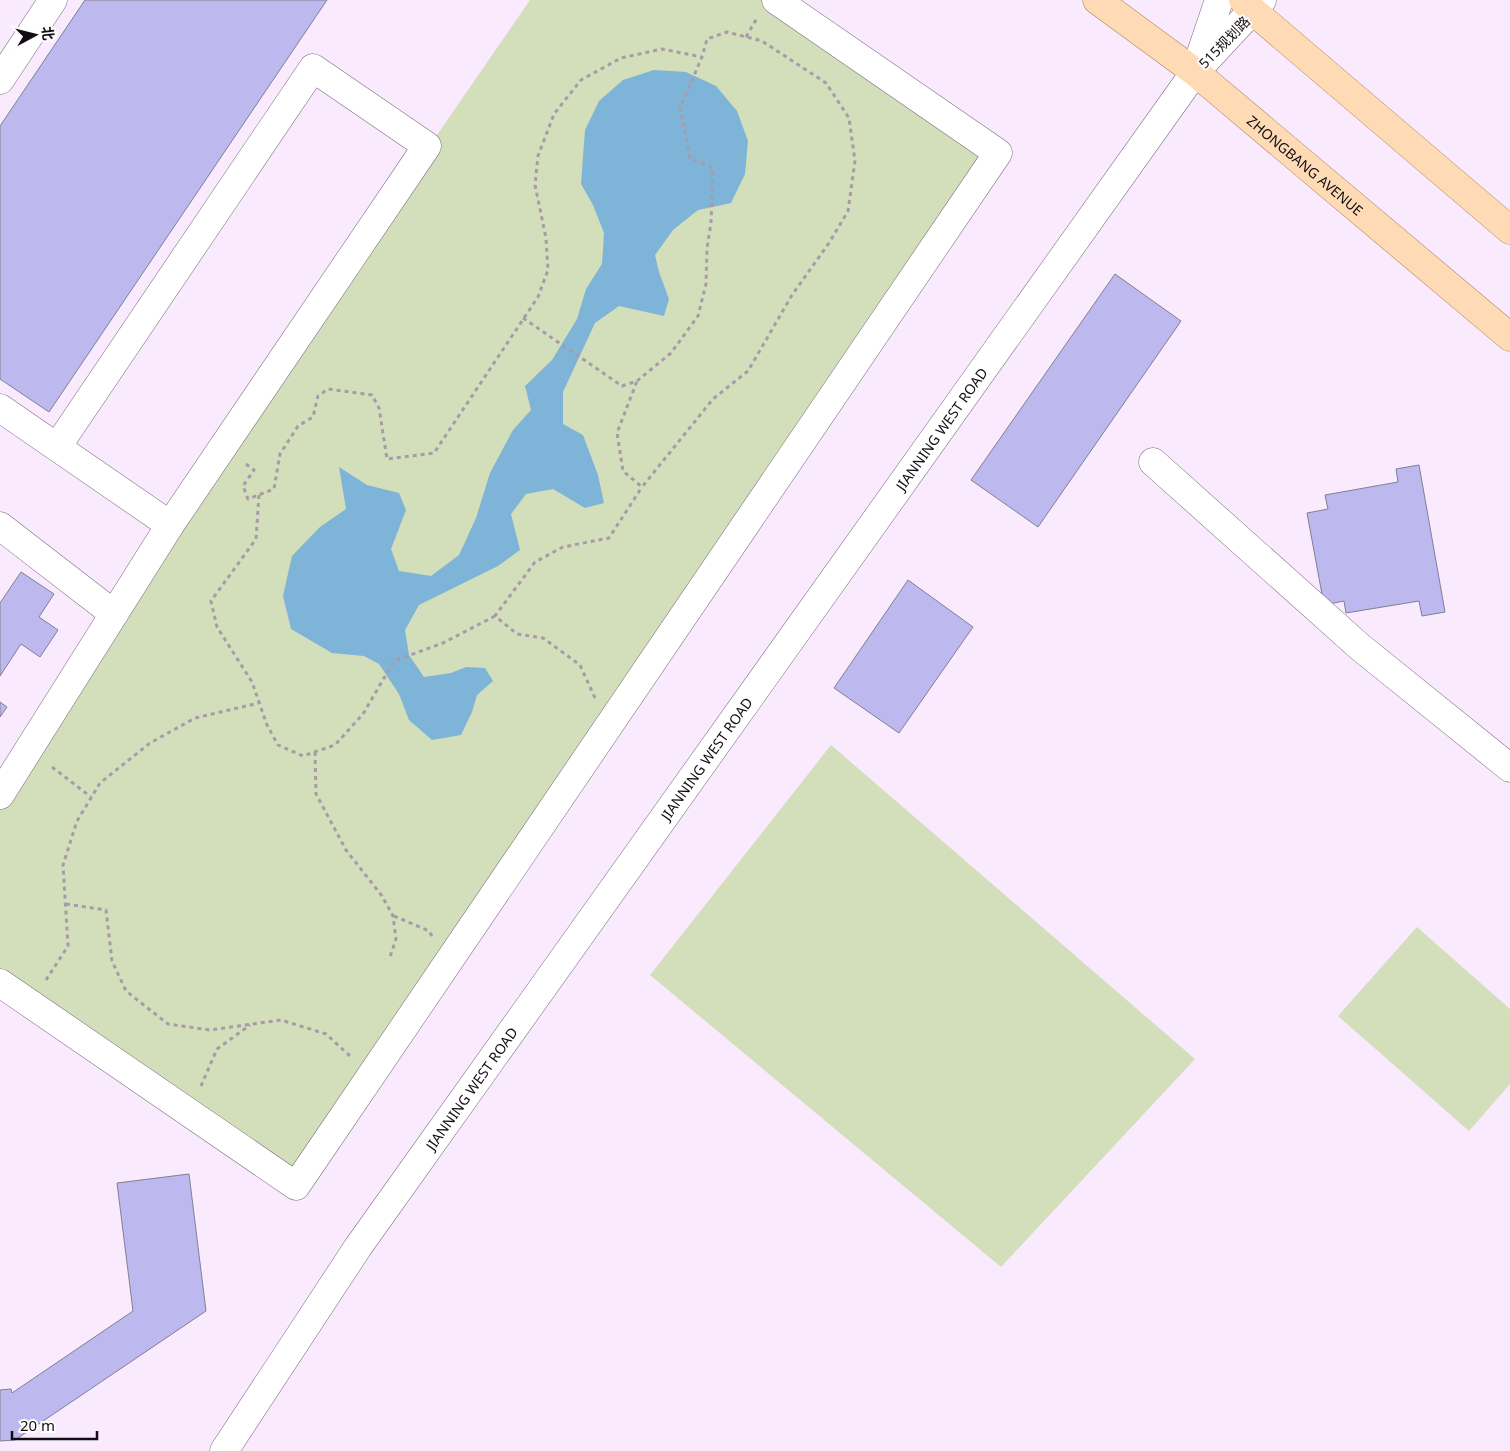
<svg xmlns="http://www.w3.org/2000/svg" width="1510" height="1451" font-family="'Noto Sans','Noto Sans SC',sans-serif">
<rect width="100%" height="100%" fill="#faeafd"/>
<path fill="#d3deba" d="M 530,0 L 776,0 L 998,153 L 296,1186 L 0,983 L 0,795 L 223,446 Z
M 831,745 L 1195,1059 L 1001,1267 L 650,975 Z
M 1417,927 L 1510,1009 L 1510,1084 L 1469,1131 L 1338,1016 Z"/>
<path fill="#7eb4d7" d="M 654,70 L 686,72 L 716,86 L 737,111 L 748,141 L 745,174 L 731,203 L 698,210 L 673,230 L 655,255 L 659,272 L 669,299 L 664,316 L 619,306 L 595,323 L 563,392 L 563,424 L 583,435 L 598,475 L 604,503 L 585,508 L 553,489 L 526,494 L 511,514 L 520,550 L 498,566 L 419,605 L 405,630 L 409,655 L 424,677 L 451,673 L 466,667 L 485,668 L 493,681 L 477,695 L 472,712 L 461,735 L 432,740 L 409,720 L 399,694 L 379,664 L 364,656 L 332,653 L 291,629 L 283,596 L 292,556 L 320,527 L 346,509 L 339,467 L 367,485 L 399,493 L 406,510 L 391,549 L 399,571 L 431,576 L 459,555 L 476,518 L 490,473 L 513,430 L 531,410 L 525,386 L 552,360 L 577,319 L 586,289 L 602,264 L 604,233 L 593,205 L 581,184 L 585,130 L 599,101 L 623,80 Z"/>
<path fill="#bdb9ef" stroke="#817f94" d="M 85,0 L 327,0 L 49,412 L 0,379 L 0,126 Z
M 1115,274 L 1181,321 L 1038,527 L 971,480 Z
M 1419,465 L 1445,612 L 1422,616 L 1419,601 L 1346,613 L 1344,601 L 1324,605 L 1307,513 L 1328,509 L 1325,495 L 1398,482 L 1396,469 Z
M 21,572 L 54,594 L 39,617 L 58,630 L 40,657 L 21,644 L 0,676 L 0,603 Z
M 908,580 L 973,627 L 899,733 L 834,688 Z
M 0,702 L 7,707 L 0,717 Z
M 189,1174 L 206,1311 L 15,1440 L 0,1441 L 0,1390 L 11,1389 L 12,1393 L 133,1311 L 117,1183 Z"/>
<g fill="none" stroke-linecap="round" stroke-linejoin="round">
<defs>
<g id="minor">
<path d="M 1197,65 L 1219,0"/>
<path d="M 0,80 L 53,0"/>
<path d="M 0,408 L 170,525 L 427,146 L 313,68 L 57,447"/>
<path d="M 1153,462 L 1360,647 L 1510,768"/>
<path d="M 0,526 L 114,614"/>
<path d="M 0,795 L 170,525"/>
<path d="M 0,983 L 296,1186 L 998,153 L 776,0"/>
<path id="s1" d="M 224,1451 L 358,1247 L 1195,72 L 1262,0"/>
</g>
<g id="major">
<path id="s2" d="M 1097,0 L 1195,72 L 1510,337"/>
<path d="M 1243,0 L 1253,11 L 1510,230"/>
</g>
</defs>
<use href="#minor" stroke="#7b6c7e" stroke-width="29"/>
<use href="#major" stroke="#ab825c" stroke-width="29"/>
<path stroke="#a79baa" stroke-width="3" stroke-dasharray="4 4" stroke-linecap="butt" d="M 746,37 L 757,18
M 523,318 L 622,386 L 637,381 L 671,353 L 698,316 L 706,284 L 707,248 L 711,223 L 713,168 L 690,158 L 680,108 L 702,57 L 707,39 L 727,32 L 762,41 L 826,83 L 849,118 L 855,161 L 848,211 L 829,243 L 792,295 L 748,371 L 713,399 L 642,487 L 623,471 L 617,433 L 637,381
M 246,464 L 254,470 L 243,486 L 248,499 L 274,489 L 280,454 L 298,426 L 313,417 L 318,396 L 328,389 L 372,395 L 379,408 L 387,459 L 434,453 L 538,297 L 548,270 L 546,238 L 535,185 L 538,156 L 554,114 L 581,80 L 621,58 L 662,49 L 702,57
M 259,495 L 256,539 L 211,601 L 217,627 L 252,682 L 267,725 L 278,745 L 303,756 L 335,745 L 363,714 L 394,661 L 443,643 L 495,616
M 595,698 L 580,665 L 543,638 L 517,634 L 495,616 L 535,562 L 563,547 L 609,538 L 642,487
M 315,752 L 316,794 L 346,850 L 382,896 L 393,916 L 396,939 L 390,957
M 52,767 L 91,797
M 66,904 L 106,910 L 112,961 L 126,991 L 168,1024 L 210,1030 L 281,1020 L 326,1034 L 350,1056
M 394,916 L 429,931 L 432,936
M 46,980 L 68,946 L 63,865 L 77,821 L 100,783 L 150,743 L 195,718 L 259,703
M 201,1086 L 217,1049 L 250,1025"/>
<use href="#minor" stroke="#fff" stroke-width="28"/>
<use href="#major" stroke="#fedab5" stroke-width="28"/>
</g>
<g text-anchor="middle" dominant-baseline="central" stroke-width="4" stroke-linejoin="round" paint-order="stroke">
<g font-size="14" fill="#120d13" stroke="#fdfdfd">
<text transform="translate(1224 42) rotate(-46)">515规划路</text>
<text stroke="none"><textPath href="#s2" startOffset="266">ZHONGBANG AVENUE</textPath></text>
<text stroke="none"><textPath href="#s1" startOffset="1249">JIANNING WEST ROAD</textPath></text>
<text stroke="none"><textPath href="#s1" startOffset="844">JIANNING WEST ROAD</textPath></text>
<text stroke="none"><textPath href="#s1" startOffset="439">JIANNING WEST ROAD</textPath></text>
</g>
</g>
<g transform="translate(35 35) rotate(83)" stroke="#fdfdfd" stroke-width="4" paint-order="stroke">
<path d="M0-4L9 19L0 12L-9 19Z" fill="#120d13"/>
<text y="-8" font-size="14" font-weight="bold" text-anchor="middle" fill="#120d13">北</text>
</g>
<path d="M12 1431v8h85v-8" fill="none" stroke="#120d13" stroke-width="2.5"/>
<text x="20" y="1431" font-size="15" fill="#120d13" stroke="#fdfdfd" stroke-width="4" paint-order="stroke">20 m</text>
</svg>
